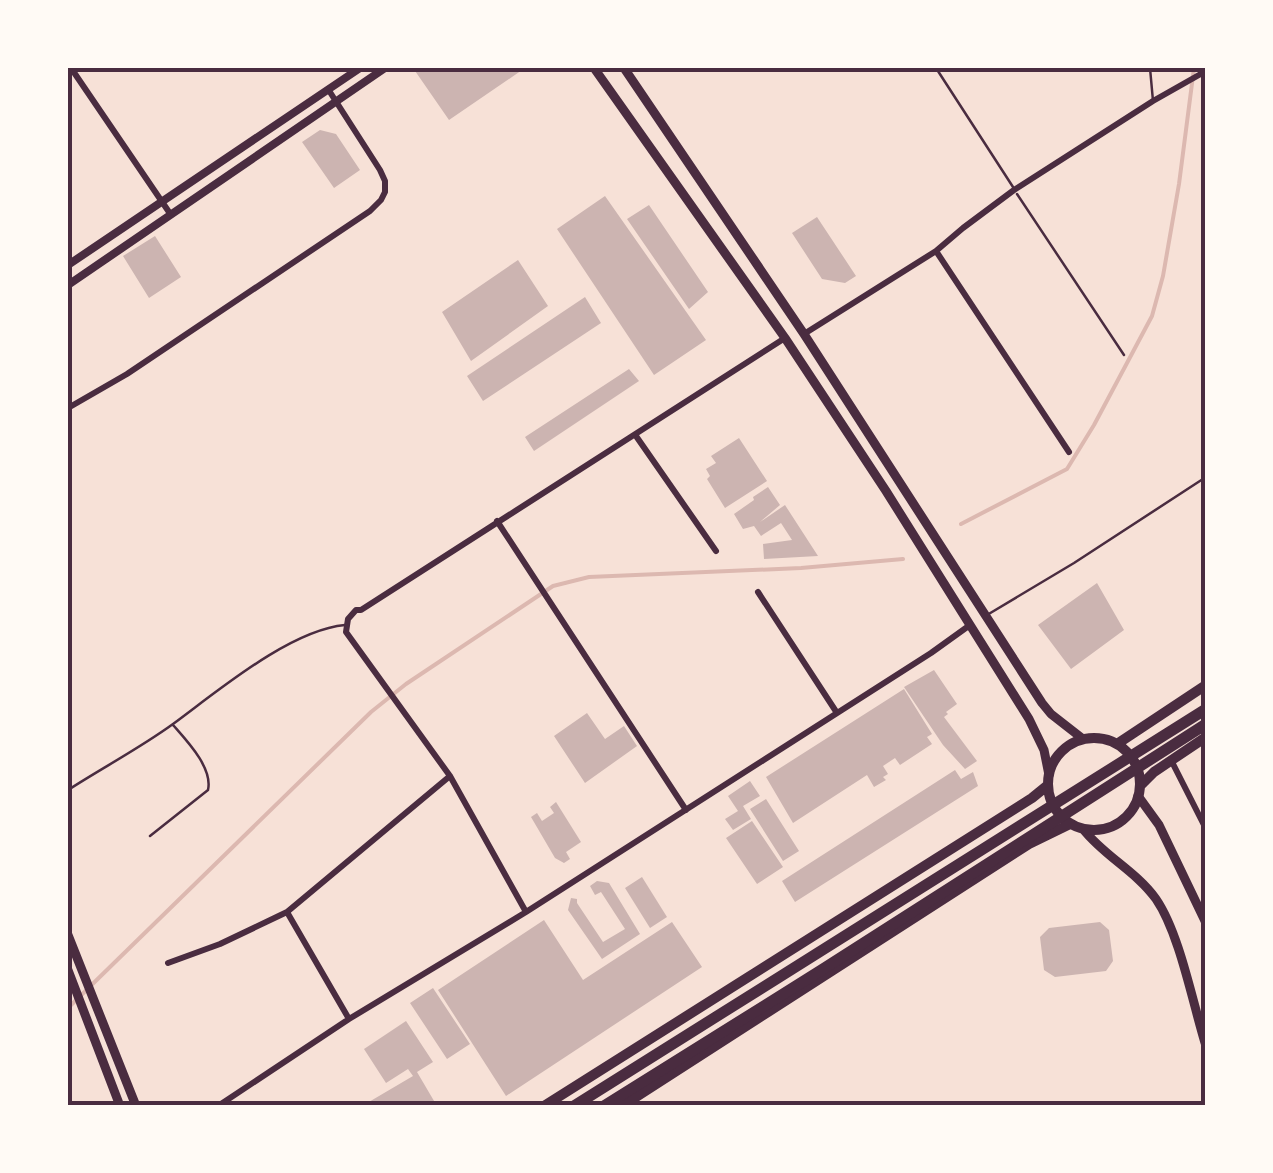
<svg xmlns="http://www.w3.org/2000/svg" width="1273" height="1173" font-family="Rubik,sans-serif">
<rect width="100%" height="100%" fill="#f7e1d7"/>
<g fill="none" stroke-linecap="round" stroke-linejoin="round">
<path stroke="#dcb8b0" stroke-width="4" d="M 961,524 L 1067,469 L 1094,425 L 1152,316 L 1163,276 L 1179,184 L 1194,68
M 68,1008 L 371,712 L 406,684 L 553,586 L 589,577 L 801,568 L 903,559"/>
</g>
<path fill="#ccb4b1" d="M 413,68 L 525,68 L 449,120 Z
M 320,130 L 336,134 L 360,170 L 334,188 L 302,142 Z
M 605,196 L 706,340 L 654,375 L 557,229 Z
M 649,205 L 708,292 L 689,309 L 627,219 Z
M 817,217 L 856,276 L 845,283 L 822,279 L 792,233 Z
M 155,236 L 181,277 L 149,298 L 123,256 Z
M 518,260 L 548,306 L 471,361 L 442,312 Z
M 585,297 L 601,323 L 483,401 L 467,376 Z
M 629,369 L 639,381 L 534,451 L 525,437 Z
M 739,438 L 767,481 L 725,508 L 707,479 L 710,476 L 706,469 L 716,463 L 711,456 Z
M 768,487 L 780,505 L 760,522 L 785,505 L 818,556 L 764,559 L 763,544 L 792,540 L 781,523 L 761,536 L 754,526 L 743,529 L 734,514 L 754,500 L 753,497 Z
M 1097,583 L 1124,630 L 1071,669 L 1038,625 Z
M 934,670 L 957,704 L 946,712 L 948,714 L 944,717 L 977,761 L 965,769 L 943,745 L 904,687 Z
M 904,689 L 932,734 L 927,737 L 932,744 L 900,765 L 895,758 L 883,766 L 888,774 L 883,777 L 886,780 L 874,787 L 867,775 L 793,823 L 766,777 Z
M 587,713 L 605,739 L 624,726 L 637,746 L 585,783 L 554,736 Z
M 955,770 L 961,779 L 973,772 L 978,786 L 795,902 L 782,881 Z
M 750,781 L 760,796 L 743,806 L 751,819 L 733,830 L 725,819 L 738,811 L 728,796 Z
M 766,799 L 799,851 L 783,861 L 750,809 Z
M 556,802 L 581,842 L 566,852 L 570,859 L 564,863 L 555,858 L 531,817 L 537,813 L 542,821 L 554,813 L 550,807 Z
M 752,821 L 783,867 L 757,884 L 726,838 Z
M 642,877 L 667,917 L 650,928 L 625,888 Z
M 597,881 L 609,883 L 640,934 L 602,959 L 568,910 L 571,898 L 577,899 L 577,903 L 603,942 L 625,929 L 601,892 L 595,895 L 590,886 Z
M 544,920 L 583,980 L 672,922 L 702,967 L 506,1096 L 438,990 Z
M 1100,922 L 1109,930 L 1113,961 L 1106,971 L 1055,977 L 1044,970 L 1040,937 L 1049,928 Z
M 433,988 L 470,1044 L 447,1059 L 410,1003 Z
M 406,1021 L 433,1062 L 417,1072 L 437,1106 L 362,1106 L 413,1076 L 408,1069 L 386,1083 L 364,1049 Z"/>
<g fill="none" stroke-linecap="round" stroke-linejoin="round">
<path stroke="#4a2c40" stroke-width="2.5" d="M 936,68 L 1013,187
M 1150,68 L 1153,101
M 1017,194 L 1124,355
M 987,615 L 1074,563 L 1206,477
M 68,790 C 102,768 140,748 173,724 C 218,691 290,630 345,625
M 150,836 L 208,790 C 213,768 187,741 173,725"/>
<path stroke="#4a2c40" stroke-width="6" d="M 71,68 L 171,215
M 936,251 L 1069,452
M 804,334 L 936,251 L 963,228 L 1014,190 L 1153,101 L 1206,71
M 68,408 L 127,374 L 370,211 L 381,200 L 385,192 L 385,181 L 380,170 L 328,89
M 636,436 L 716,551
M 497,521 L 686,810
M 758,592 L 837,713
M 1172,762 L 1206,829
M 287,912 L 349,1019
M 526,912 L 450,776 L 346,632 L 348,619 L 356,610 L 361,610 C 502,518 644,430 785,338
M 168,963 L 220,944 L 287,912 L 450,776
M 218,1106 L 349,1019 L 526,912 L 931,653 L 970,625"/>
<path stroke="#4a2c40" stroke-width="8" d="M 68,265 L 360,68
M 68,285 L 385,68"/>
<path stroke="#4a2c40" stroke-width="9" d="M 594,68 L 785,338 L 886,491 L 1029,719 L 1044,750 L 1049,775
M 624,68 L 804,334 L 1042,703 L 1051,714 L 1083,739
M 1138,796 L 1159,825 L 1206,923
M 1083,829 C 1104,856 1136,871 1156,899 C 1180,934 1193,1005 1206,1046
M 68,935 L 136,1106
M 68,970 L 120,1106"/>
<path stroke="#4a2c40" stroke-width="10" d="M1048 784a46 46 0 1 1 92 0a46 46 0 1 1-92 0Z
M 1117,744 L 1206,685
M 1140,786 L 1154,772 L 1206,737
M 544,1106 L 1032,798 L 1048,785
M 622,1106 L 1029,844 L 1070,824"/>
<path stroke="#4a2c40" stroke-width="11" d="M 574,1106 L 1206,709
M 604,1106 L 823,969 L 1206,724"/>
</g>
<rect width="1273" height="1173" fill="none" stroke="#fffaf5" stroke-width="140"/>
<rect x="70" y="70" width="1133" height="1033" fill="none" stroke="#4a2c40" stroke-width="4"/>
</svg>
